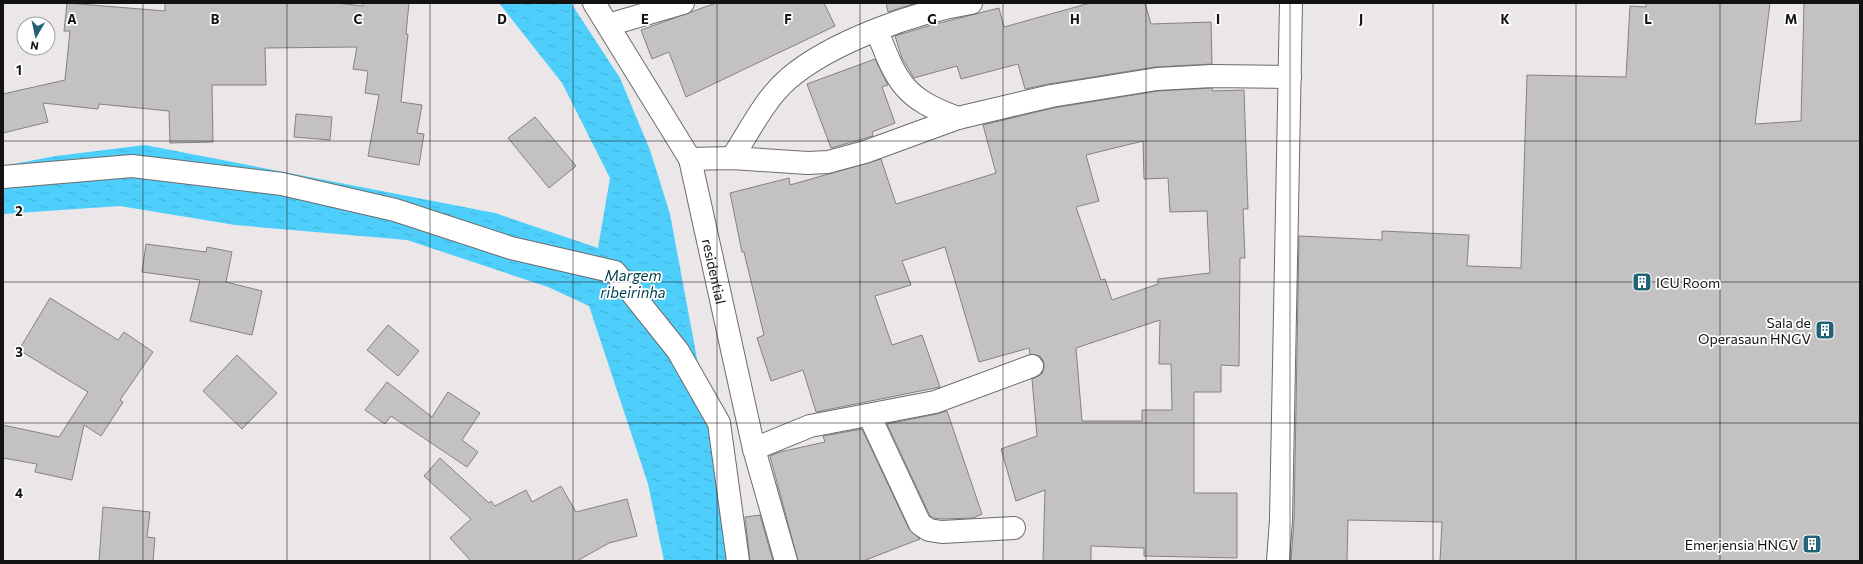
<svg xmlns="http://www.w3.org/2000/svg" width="1863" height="564" font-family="Commissioner,sans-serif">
<defs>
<pattern id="water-ripples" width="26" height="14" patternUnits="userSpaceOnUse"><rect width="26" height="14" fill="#4ecffb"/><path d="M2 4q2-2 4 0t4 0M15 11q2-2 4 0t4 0" fill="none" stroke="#43b1d6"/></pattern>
</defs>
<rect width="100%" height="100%" fill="#ebe7e9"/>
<path fill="url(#water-ripples)" d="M 499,3 L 571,3 L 620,78 L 650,150 L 670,214 L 718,471 L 728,561 L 664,561 L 648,484 L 589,306 L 548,287 L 407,240 L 235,225 L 120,206 L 3,214 L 3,166 L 56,156 L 145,145 L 495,213 L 598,248 L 610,178 L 562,83 Z"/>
<path fill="#c4c1c2" stroke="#858182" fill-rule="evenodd" d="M 67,3 L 165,11 L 165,3 L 336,3 L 363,6 L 363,3 L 409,3 L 406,34 L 408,34 L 401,102 L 422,105 L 417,133 L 424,134 L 419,165 L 368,156 L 379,95 L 365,93 L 368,71 L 353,69 L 357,47 L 265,48 L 266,85 L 212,85 L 213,142 L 170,143 L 169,111 L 99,104 L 98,109 L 43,103 L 48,122 L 3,133 L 3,94 L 65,80 L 70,31 L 64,31 Z
M 716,3 L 824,3 L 835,26 L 686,97 L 669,52 L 652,59 L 641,30 Z
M 886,3 L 916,3 L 888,12 Z
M 1090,3 L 1145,3 L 1151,24 L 1211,22 L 1212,64 L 1155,67 L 1049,84 L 1025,89 L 1018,64 L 961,79 L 957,66 L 914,78 L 902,58 L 895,36 L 928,26 L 999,8 L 1004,27 Z
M 1646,3 L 1770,3 L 1755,124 L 1801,121 L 1804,3 L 1860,3 L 1860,561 L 1440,561 L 1442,522 L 1348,520 L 1347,561 L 1291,561 L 1294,520 L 1299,236 L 1382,240 L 1382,231 L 1469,235 L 1467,266 L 1521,268 L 1527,75 L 1626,77 L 1630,6 L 1646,7 Z
M 875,59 L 888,85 L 882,87 L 895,123 L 872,132 L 873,136 L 831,148 L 807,84 Z
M 1212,88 L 1213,91 L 1244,90 L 1248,209 L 1243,209 L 1245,258 L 1240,258 L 1239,366 L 1221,365 L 1221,392 L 1194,392 L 1194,493 L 1237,493 L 1237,558 L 1144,556 L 1144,548 L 1091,546 L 1091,561 L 1043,561 L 1045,490 L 1016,501 L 1001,449 L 1037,436 L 1032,379 L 1042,374 L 1044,368 L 1044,362 L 1040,356 L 1030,354 L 1029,348 L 979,362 L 945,247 L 902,261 L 911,285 L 875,296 L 892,345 L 922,335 L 940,387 L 816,412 L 803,370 L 771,381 L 757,338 L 764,335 L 744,252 L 742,252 L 730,193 L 789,178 L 790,185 L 881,159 L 896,204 L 996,173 L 983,125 L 1053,108 L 1158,91 ZM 1143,141 L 1144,179 L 1168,178 L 1170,212 L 1207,211 L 1210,273 L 1158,279 L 1158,284 L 1112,300 L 1105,279 L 1101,280 L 1076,207 L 1099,201 L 1086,155 ZM 1160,320 L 1159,364 L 1171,364 L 1172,410 L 1142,410 L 1142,421 L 1082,421 L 1076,348 Z
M 296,114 L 332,117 L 330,140 L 294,137 Z
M 535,117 L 576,166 L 549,188 L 508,138 Z
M 146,244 L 206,252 L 207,247 L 232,252 L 226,282 L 262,291 L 252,335 L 190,321 L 200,280 L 142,272 Z
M 50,298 L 118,340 L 124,332 L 153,352 L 120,400 L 123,402 L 101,436 L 84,425 L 72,480 L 35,472 L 37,464 L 3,458 L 3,425 L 59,437 L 88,392 L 19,350 Z
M 388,325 L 419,351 L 398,376 L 367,350 Z
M 237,355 L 277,393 L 242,429 L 203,391 Z
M 387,382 L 432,417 L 448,392 L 480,413 L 462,440 L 478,452 L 467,467 L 391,416 L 385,424 L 365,410 Z
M 947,411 L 982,514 L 973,518 L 943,519 L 934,518 L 930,516 L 887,424 L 937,414 Z
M 862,429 L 909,529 L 920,539 L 863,561 L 798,561 L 770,456 L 780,452 L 825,442 L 823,436 Z
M 440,458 L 489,503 L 491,501 L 495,506 L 526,490 L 532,502 L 561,486 L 576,512 L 627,499 L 637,536 L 609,543 L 577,561 L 471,561 L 450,538 L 471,519 L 424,476 Z
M 103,507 L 150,512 L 147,537 L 155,538 L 153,561 L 99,561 Z
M 760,515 L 773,561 L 750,561 L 745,517 Z"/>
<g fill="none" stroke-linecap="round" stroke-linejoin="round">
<defs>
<g id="minor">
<path id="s1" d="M 594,3 L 690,159 L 754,449 L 786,561"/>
<path d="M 608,25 L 683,3"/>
<path d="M 877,31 C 897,82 903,98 958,118"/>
<path d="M 732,158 C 749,132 764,100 788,79 C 831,42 915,12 971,3"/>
<path d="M 690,159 L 732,158 L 808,163 L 828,162 L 865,152 L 958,118 L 1051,96 L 1157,79 L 1212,76 L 1290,77"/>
<path d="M 3,177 L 132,166 L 282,184 L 395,210 L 511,248 L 615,272 L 678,351 L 719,423 L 738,561"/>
<path d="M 869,415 L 920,524 L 929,530 L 942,532 L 1014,528"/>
<path d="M 754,449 L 810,426 L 935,402 L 1032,366"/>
<path d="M 1278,561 L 1281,520 L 1291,3"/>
</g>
</defs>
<use href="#minor" stroke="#6e6b6c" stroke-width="24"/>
<use href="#minor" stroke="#fff" stroke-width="22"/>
</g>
<path fill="none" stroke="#131213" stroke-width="1" stroke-opacity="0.55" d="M 143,3 L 143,561M 287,3 L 287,561M 430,3 L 430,561M 573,3 L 573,561M 717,3 L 717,561M 860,3 L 860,561M 1003,3 L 1003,561M 1146,3 L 1146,561M 1290,3 L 1290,561M 1433,3 L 1433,561M 1576,3 L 1576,561M 1720,3 L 1720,561M 3,141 L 1860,141M 3,282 L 1860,282M 3,423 L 1860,423"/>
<defs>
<symbol id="building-square" viewBox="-11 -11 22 22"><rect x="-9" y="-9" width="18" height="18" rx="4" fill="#226277" stroke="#fff"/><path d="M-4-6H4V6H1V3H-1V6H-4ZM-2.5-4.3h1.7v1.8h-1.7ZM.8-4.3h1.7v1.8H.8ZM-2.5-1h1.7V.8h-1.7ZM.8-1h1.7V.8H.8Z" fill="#fff"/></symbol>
</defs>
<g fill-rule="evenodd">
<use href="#building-square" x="1631" y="271" width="22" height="22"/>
<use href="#building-square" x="1814" y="319" width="22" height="22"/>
<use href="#building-square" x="1801" y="533" width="22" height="22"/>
</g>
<g text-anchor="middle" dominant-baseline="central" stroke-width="3.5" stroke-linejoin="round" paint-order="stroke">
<g font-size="14" fill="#131213" stroke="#fff">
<text stroke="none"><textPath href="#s1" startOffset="298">residential</textPath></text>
</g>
<g font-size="14" fill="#131213" stroke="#fff" text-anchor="end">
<text x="1656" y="282" text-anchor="start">ICU Room</text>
<text x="1811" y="322">Sala de<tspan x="1811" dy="16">Operasaun HNGV</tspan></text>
<text x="1798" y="544">Emerjensia HNGV</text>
</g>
<g font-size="15" font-style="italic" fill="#013d4f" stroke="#fff">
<text x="633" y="275">Margem<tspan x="633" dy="17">ribeirinha</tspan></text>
</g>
</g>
<g font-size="13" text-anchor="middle" font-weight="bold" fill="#131213" stroke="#fff" stroke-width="3.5" stroke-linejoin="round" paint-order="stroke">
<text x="72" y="24">A</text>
<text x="215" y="24">B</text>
<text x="358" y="24">C</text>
<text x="502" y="24">D</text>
<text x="645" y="24">E</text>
<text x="788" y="24">F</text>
<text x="932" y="24">G</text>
<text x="1075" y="24">H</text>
<text x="1218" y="24">I</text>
<text x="1361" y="24">J</text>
<text x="1505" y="24">K</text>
<text x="1648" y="24">L</text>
<text x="1791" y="24">M</text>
<text x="19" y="75">1</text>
<text x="19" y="216">2</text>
<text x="19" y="357">3</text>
<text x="19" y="498">4</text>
</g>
<rect width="1863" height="564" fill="none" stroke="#131213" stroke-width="8"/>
<g transform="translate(36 36) rotate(189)"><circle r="19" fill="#ffffff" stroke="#a1a0a1"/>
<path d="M0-3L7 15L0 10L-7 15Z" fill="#226277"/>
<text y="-6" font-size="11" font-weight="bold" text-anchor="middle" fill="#131213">N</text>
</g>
</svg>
